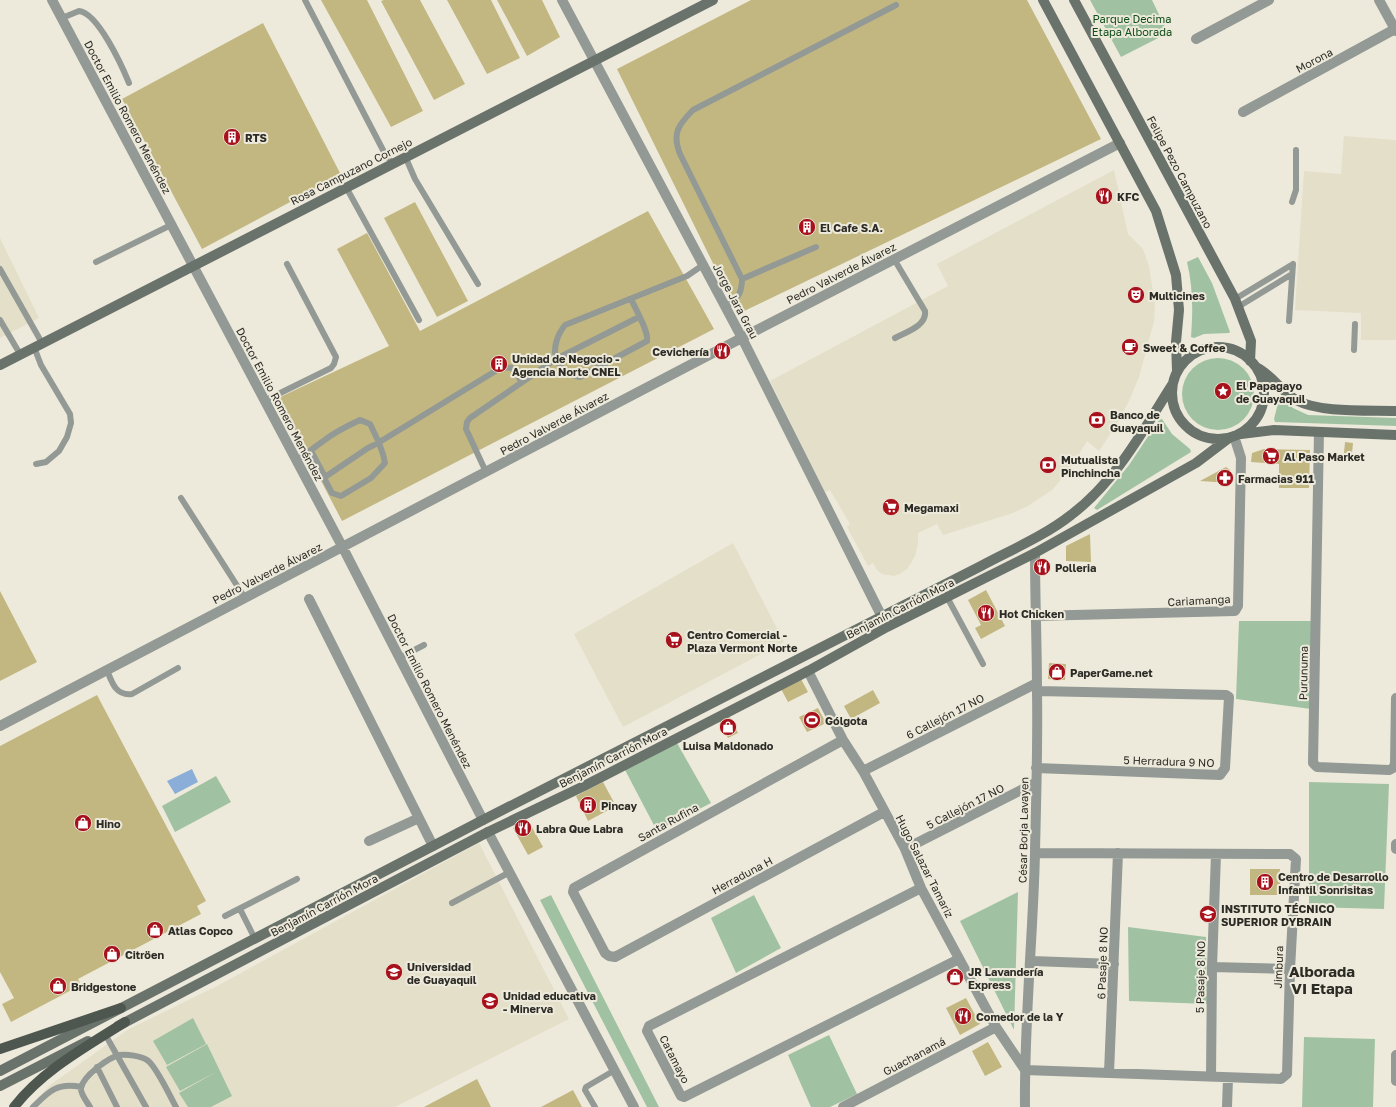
<svg xmlns="http://www.w3.org/2000/svg" width="1396" height="1107" font-family="'Golos Text',sans-serif">
<rect width="100%" height="100%" fill="#edeadb"/>
<path fill="#e4dfc9" d="M 1344,136 L 1396,140 L 1396,340 L 1361,340 L 1361,313 L 1295,310 L 1304,171 L 1341,174 Z
M 1114,170 L 1128,234 L 1143,249 L 1149,266 L 1155,305 L 1154,321 L 1139,377 L 1129,401 L 1117,424 L 1099,451 L 1087,441 L 1070,469 L 1052,490 L 1028,506 L 1013,513 L 943,535 L 937,524 L 918,533 L 918,544 L 915,556 L 908,568 L 900,574 L 894,576 L 882,574 L 877,570 L 873,563 L 868,566 L 847,527 L 850,524 L 830,490 L 825,492 L 770,381 L 948,286 L 937,264 Z
M 0,238 L 39,318 L 0,338 Z
M 733,543 L 784,642 L 623,727 L 574,634 Z
M 479,843 L 569,1019 L 395,1107 L 29,1107 L 50,1085 L 129,1029 L 215,987 Z"/>
<path fill="#a1c2a2" d="M 1090,0 L 1152,0 L 1168,33 L 1121,57 Z
M 1198,257 L 1212,283 L 1230,332 L 1229,333 L 1204,334 L 1194,338 L 1191,337 C 1193,311 1193,287 1187,262 Z
M1182 394a36 36 0 1 1 72 0a36 36 0 1 1-72 0Z
M 1279,399 L 1282,399 L 1293,408 L 1308,415 L 1396,418 L 1396,426 L 1275,422 L 1274,419 Z
M 1162,419 L 1172,434 L 1190,449 L 1191,452 L 1097,510 L 1094,508 L 1129,465 L 1159,420 Z
M 1239,621 L 1313,621 L 1311,709 L 1236,699 Z
M 677,743 L 711,803 L 657,831 L 624,768 Z
M 216,776 L 231,802 L 175,832 L 162,806 Z
M 1309,782 L 1389,784 L 1384,909 L 1309,907 Z
M 1018,892 L 1014,1030 L 960,921 Z
M 551,895 L 659,1107 L 647,1107 L 540,900 Z
M 754,895 L 781,948 L 736,973 L 711,918 Z
M 1128,927 L 1206,937 L 1207,1004 L 1129,1001 Z
M 193,1018 L 206,1044 L 167,1065 L 153,1041 Z
M 829,1035 L 857,1094 L 830,1107 L 811,1107 L 788,1055 Z
M 1304,1037 L 1375,1039 L 1373,1107 L 1302,1107 Z
M 207,1044 L 232,1096 L 211,1107 L 188,1107 L 179,1093 L 216,1072 L 180,1091 L 166,1067 Z"/>
<path fill="#8baed8" d="M 192,769 L 198,782 L 175,794 L 167,781 Z"/>
<path fill="#c3b781" d="M 321,0 L 367,0 L 423,111 L 391,127 Z
M 384,0 L 420,0 L 465,84 L 434,100 L 381,1 Z
M 447,0 L 491,0 L 520,58 L 487,74 Z
M 497,0 L 542,0 L 560,37 L 527,56 Z
M 751,0 L 1027,0 L 1101,139 L 738,314 L 617,69 Z
M 263,23 L 341,175 L 202,249 L 122,99 Z
M 415,202 L 468,301 L 437,317 L 384,218 Z
M 648,211 L 714,329 L 342,521 L 278,398 L 389,346 L 337,249 L 367,233 L 420,331 Z
M 1345,442 L 1353,443 L 1352,453 L 1344,453 Z
M 1264,449 L 1310,450 L 1309,488 L 1279,488 L 1279,464 L 1251,462 L 1252,453 Z
M 1226,467 L 1230,470 L 1232,474 L 1230,483 L 1200,481 Z
M 1090,534 L 1091,562 L 1066,561 L 1066,546 Z
M 986,590 L 1005,626 L 981,639 L 975,628 L 981,625 L 968,600 Z
M 0,591 L 37,662 L 0,681 Z
M 1049,663 L 1066,664 L 1065,680 L 1048,679 Z
M 801,679 L 808,692 L 788,702 L 781,689 Z
M 873,690 L 880,703 L 851,719 L 844,706 Z
M 97,695 L 206,901 L 197,906 L 201,914 L 78,979 L 81,985 L 11,1022 L 2,1004 L 14,998 L 0,972 L 0,746 Z
M 818,708 L 826,723 L 807,732 L 799,717 Z
M 729,716 L 738,733 L 728,738 L 719,721 Z
M 603,782 L 616,806 L 588,821 L 576,796 Z
M 528,820 L 543,847 L 528,855 L 513,828 Z
M 1250,869 L 1280,869 L 1280,895 L 1250,895 Z
M 956,969 L 962,980 L 954,985 L 948,973 Z
M 966,998 L 980,1024 L 960,1035 L 946,1008 Z
M 988,1042 L 1002,1067 L 985,1076 L 972,1051 Z
M 477,1079 L 491,1107 L 424,1107 Z
M 573,1090 L 582,1107 L 541,1107 Z"/>
<g fill="none" stroke-linecap="round" stroke-linejoin="round">
<path stroke="#939994" stroke-width="6" d="M 305,0 L 384,152 L 392,163
M 62,18 L 79,11 C 98,13 122,66 129,83
M 405,156 L 415,179 L 478,284
M 346,187 L 419,320
M 1292,202 L 1296,190 L 1296,150
M 894,259 L 925,311 C 927,326 906,332 895,338
M 96,262 L 171,225
M 0,269 L 42,343
M 742,279 L 816,247
M 631,299 C 635,308 649,332 647,341 L 580,377 C 568,375 562,370 556,359 L 639,317
M 1235,299 L 1293,264
M 726,307 C 737,299 742,294 742,279 L 680,154 C 672,134 678,125 693,110 L 896,5
M 1238,307 L 1292,274
M 0,320 L 20,354
M 1289,321 L 1293,264
M 34,347 L 41,365 L 70,414 L 71,423 L 67,437 L 59,451 L 46,462 L 36,464
M 1354,350 L 1355,324
M 264,401 L 331,368 L 334,364 L 336,357 L 287,264
M 311,451 L 325,477
M 296,460 C 306,455 313,448 322,442 C 333,433 347,426 360,420 L 370,424 C 376,436 383,449 385,463 L 371,478 L 341,496 L 332,493 L 325,480 L 325,477 L 368,448 L 378,443 L 502,367 L 512,368 L 522,382
M 486,472 L 466,429 L 467,422 L 470,418 L 556,359 C 553,348 557,335 565,325 L 687,276 L 703,265
M 181,498 L 245,598
M 947,597 L 983,664
M 399,658 L 424,645
M 107,670 C 112,683 116,696 132,694 L 178,668
M 452,903 L 510,872
M 240,909 L 255,939
M 225,916 L 297,879
M 105,1034 L 146,1107
M 97,1067 L 117,1107
M 33,1107 C 49,1091 58,1082 81,1087
M 90,1107 C 87,1102 80,1093 81,1088 C 83,1076 109,1057 120,1055 C 127,1054 141,1056 147,1060 C 155,1064 171,1098 176,1107
M 595,1107 L 585,1090 L 586,1087 L 615,1070"/>
<path stroke="#939994" stroke-width="10" d="M 52,0 L 343,548 L 483,820
M 562,0 L 742,338 L 882,617
M 1379,0 L 1396,31
M 1196,39 L 1269,0
M 1243,112 L 1395,29
M 1319,432 L 1313,763 L 1317,767 L 1389,770 L 1393,768
M 309,599 L 433,846
M 1034,616 L 1235,611 L 1238,606 L 1241,458 L 1234,436
M 808,671 L 843,740 L 863,771 L 905,849 L 921,888 L 996,1027 L 1025,1070 L 1281,1079 L 1287,1074 L 1290,969 L 1296,859 L 1290,854 L 1035,853
M 0,726 L 755,331 L 1120,143
M 843,740 L 574,888 L 573,892 L 605,953 L 609,956 L 615,957 L 884,812
M 1036,768 L 1220,775 L 1225,768 L 1229,697 L 1226,695 L 1037,691
M 1393,768 L 1395,764 L 1396,698
M 863,771 L 1037,683
M 488,832 L 634,1107
M 369,841 L 419,818
M 1396,844 L 1396,849
M 905,849 L 1035,783
M 921,888 L 649,1026 L 647,1031 L 681,1096 L 684,1097 L 959,959
M 1032,961 L 1114,964
M 1212,967 L 1290,969
M 1396,1055 L 1396,1081
M 1109,1073 L 1118,853
M 1211,1077 L 1212,967 L 1216,854
M 843,1107 L 996,1027
M 1025,1107 C 1024,1022 1033,938 1035,853 C 1036,799 1038,746 1037,692 C 1037,646 1035,599 1035,553
M 1227,1107 L 1228,1078"/>
<path stroke="#6a726c" stroke-width="10" d="M 1043,0 L 1156,211 L 1176,275 L 1179,310 L 1176,342 L 1177,371
M 1074,0 L 1235,299 L 1251,341 L 1250,361
M1172 393a46 46 0 1 1 92 0a46 46 0 1 1-92 0Z
M 0,365 L 713,0
M 1256,367 C 1272,375 1281,391 1296,400 C 1319,413 1368,410 1396,411
M 1241,434 L 1274,430 L 1396,435
M 118,1026 L 488,832 L 584,786 L 808,671 L 887,627 L 1035,553 L 1196,463 L 1229,438
M 0,1071 L 483,820 L 981,566 C 1009,551 1046,535 1071,515 C 1116,481 1142,432 1172,385
M 0,1086 L 88,1041"/>
<path stroke="#4e574f" stroke-width="10" d="M 0,1049 L 121,1008
M 14,1107 C 43,1070 86,1047 125,1022"/>
</g>
<defs>
<symbol id="building-disc" viewBox="-11 -11 22 22"><circle r="9.5" fill="#a7111c" stroke="#edeadb"/><path d="M-4-6H4V6H1V3H-1V6H-4ZM-2.5-4.3h1.7v1.8h-1.7ZM.8-4.3h1.7v1.8H.8ZM-2.5-1h1.7V.8h-1.7ZM.8-1h1.7V.8H.8Z" fill="#fff"/></symbol>
<symbol id="restaurant-disc" viewBox="-11 -11 22 22"><circle r="9.5" fill="#a7111c" stroke="#edeadb"/><path d="M-5-6h1v4h1v-4h1v4h1v-4h1v5L-1.5 .5V6h-2V.5L-5-1ZM5-6V6H3V1.5H1.5Q1.5-4 5-6Z" fill="#fff"/></symbol>
<symbol id="theatre-disc" viewBox="-11 -11 22 22"><circle r="9.5" fill="#a7111c" stroke="#edeadb"/><path d="M-5-5.5Q0-4 5-5.5V0Q5 5 0 6Q-5 5-5 0ZM-3.3-2.5H-1v1.5H-3.3ZM1-2.5H3.3v1.5H1ZM-2.8 1Q0 5.5 2.8 1Z" fill="#fff"/></symbol>
<symbol id="cafe-disc" viewBox="-11 -11 22 22"><circle r="9.5" fill="#a7111c" stroke="#edeadb"/><path d="M-5.5-4.5H6V0H3Q3 3.5 0 3.5H-2.5Q-5.5 3.5-5.5 0ZM3-3.2v2h1.7v-2ZM-6 4.5H4V6H-6Z" fill="#fff"/></symbol>
<symbol id="sight-disc" viewBox="-11 -11 22 22"><circle r="9.5" fill="#a7111c" stroke="#edeadb"/><path d="M0-6L1.8-2.2L6-1.7L2.9 1.2L3.7 5.4L0 3.3L-3.7 5.4L-2.9 1.2L-6-1.7L-1.8-2.2Z" fill="#fff"/></symbol>
<symbol id="bank-disc" viewBox="-11 -11 22 22"><circle r="9.5" fill="#a7111c" stroke="#edeadb"/><path d="M-6-4H6V4H-6ZM0-2.3a2.3 2.3 0 1 0 0 4.6a2.3 2.3 0 1 0 0-4.6Z" fill="#fff"/></symbol>
<symbol id="supermarket-disc" viewBox="-11 -11 22 22"><circle r="9.5" fill="#a7111c" stroke="#edeadb"/><path d="M-6-5.5h2.5l.6 2H6L4.5 2H-2.5L-4.4-4H-6ZM-1.5 3.2a1.3 1.3 0 1 0 .1 0ZM3 3.2a1.3 1.3 0 1 0 .1 0Z" fill="#fff"/></symbol>
<symbol id="pharmacy-disc" viewBox="-11 -11 22 22"><circle r="9.5" fill="#a7111c" stroke="#edeadb"/><path d="M-2-6h4v4h4v4h-4v4h-4v-4h-4v-4h4Z" fill="#fff"/></symbol>
<symbol id="shop-disc" viewBox="-11 -11 22 22"><circle r="9.5" fill="#a7111c" stroke="#edeadb"/><path d="M-5-2.5h2.3a2.7 3.5 0 0 1 5.4 0H5L5.5 6h-11ZM-1.5-2.5h3a1.5 2.3 0 0 0-3 0Z" fill="#fff"/></symbol>
<symbol id="stadium-disc" viewBox="-11 -11 22 22"><circle r="9.5" fill="#a7111c" stroke="#edeadb"/><path d="M0-5a6.5 5 0 1 0 0 10a6.5 5 0 1 0 0-10ZM-3.5-1.8h7v3.6h-7Z" fill="#fff"/></symbol>
<symbol id="university-disc" viewBox="-11 -11 22 22"><circle r="9.5" fill="#a7111c" stroke="#edeadb"/><path d="M0-5L7-2L0 1L-7-2ZM-4 1L0 2.5L4 1V4Q0 6-4 4Z" fill="#fff"/></symbol>
<symbol id="school-disc" viewBox="-11 -11 22 22"><circle r="9.5" fill="#a7111c" stroke="#edeadb"/><path d="M0-5L7-2L0 1L-7-2ZM-4 1L0 2.5L4 1V4Q0 6-4 4Z" fill="#fff"/></symbol>
</defs>
<g fill-rule="evenodd">
<use href="#building-disc" x="222" y="127" width="20" height="20"/>
<use href="#restaurant-disc" x="1094" y="186" width="20" height="20"/>
<use href="#building-disc" x="797" y="217" width="20" height="20"/>
<use href="#theatre-disc" x="1126" y="285" width="20" height="20"/>
<use href="#cafe-disc" x="1120" y="337" width="20" height="20"/>
<use href="#restaurant-disc" x="712" y="341" width="20" height="20"/>
<use href="#building-disc" x="489" y="354" width="20" height="20"/>
<use href="#sight-disc" x="1213" y="381" width="20" height="20"/>
<use href="#bank-disc" x="1087" y="410" width="20" height="20"/>
<use href="#supermarket-disc" x="1261" y="446" width="20" height="20"/>
<use href="#bank-disc" x="1038" y="455" width="20" height="20"/>
<use href="#pharmacy-disc" x="1215" y="468" width="20" height="20"/>
<use href="#supermarket-disc" x="881" y="497" width="20" height="20"/>
<use href="#restaurant-disc" x="1032" y="557" width="20" height="20"/>
<use href="#restaurant-disc" x="976" y="603" width="20" height="20"/>
<use href="#supermarket-disc" x="664" y="630" width="20" height="20"/>
<use href="#shop-disc" x="1047" y="662" width="20" height="20"/>
<use href="#stadium-disc" x="802" y="710" width="20" height="20"/>
<use href="#shop-disc" x="718" y="717" width="20" height="20"/>
<use href="#building-disc" x="578" y="795" width="20" height="20"/>
<use href="#shop-disc" x="73" y="813" width="20" height="20"/>
<use href="#restaurant-disc" x="513" y="818" width="20" height="20"/>
<use href="#building-disc" x="1255" y="872" width="20" height="20"/>
<use href="#university-disc" x="1198" y="904" width="20" height="20"/>
<use href="#shop-disc" x="145" y="920" width="20" height="20"/>
<use href="#shop-disc" x="102" y="944" width="20" height="20"/>
<use href="#university-disc" x="384" y="962" width="20" height="20"/>
<use href="#shop-disc" x="945" y="967" width="20" height="20"/>
<use href="#shop-disc" x="48" y="976" width="20" height="20"/>
<use href="#school-disc" x="480" y="991" width="20" height="20"/>
<use href="#restaurant-disc" x="953" y="1006" width="20" height="20"/>
</g>
<g text-anchor="middle" dominant-baseline="central" stroke-width="4" stroke-linejoin="round" paint-order="stroke">
<g font-size="11" fill="#0f4d19" stroke="#edeadb">
<text x="1132" y="18">Parque Decima<tspan x="1132" dy="13">Etapa Alborada</tspan></text>
</g>
<g font-size="11" fill="#2c2b25" stroke="#edeadb">
<text transform="translate(1314 60) rotate(-28)">Morona</text>
<text transform="translate(128 117) rotate(62)">Doctor Emilio Romero Menéndez</text>
<text transform="translate(351 171) rotate(-27)">Rosa Campuzano Cornejo</text>
<text transform="translate(1180 172) rotate(62)">Felipe Pezo Campuzano</text>
<text transform="translate(841 273) rotate(-27)">Pedro Valverde Álvarez</text>
<text transform="translate(736 301) rotate(62)">Jorge Jara Grau</text>
<text transform="translate(280 404) rotate(62)">Doctor Emilio Romero Menéndez</text>
<text transform="translate(554 423) rotate(-28)">Pedro Valverde Álvarez</text>
<text transform="translate(267 573) rotate(-27)">Pedro Valverde Álvarez</text>
<text transform="translate(1199 600) rotate(-3)">Cariamanga</text>
<text transform="translate(900 608) rotate(-27)">Benjamín Carrión Mora</text>
<text transform="translate(1303 673) rotate(-89)">Purunuma</text>
<text transform="translate(430 691) rotate(63)">Doctor Emilio Romero Menéndez</text>
<text transform="translate(945 716) rotate(-27)">6 Callejón 17 NO</text>
<text transform="translate(613 757) rotate(-27)">Benjamín Carrión Mora</text>
<text transform="translate(1169 761) rotate(2)">5 Herradura 9 NO</text>
<text transform="translate(965 806) rotate(-27)">5 Callejón 17 NO</text>
<text transform="translate(668 822) rotate(-29)">Santa Rufina</text>
<text transform="translate(1023 830) rotate(-89)">César Borja Lavayen</text>
<text transform="translate(925 866) rotate(63)">Hugo Salazar Tamariz</text>
<text transform="translate(742 875) rotate(-28)">Herraduna H</text>
<text transform="translate(324 905) rotate(-28)">Benjamín Carrión Mora</text>
<text transform="translate(1102 963) rotate(-88)">6 Pasaje 8 NO</text>
<text transform="translate(1278 967) rotate(-88)">Jimbura</text>
<text transform="translate(1200 977) rotate(-89)">5 Pasaje 8 NO</text>
<text transform="translate(914 1056) rotate(-28)">Guachanamá</text>
<text transform="translate(675 1059) rotate(63)">Catamayo</text>
</g>
<g font-size="11" font-weight="bold" fill="#2c2b25" stroke="#edeadb" text-anchor="start">
<text x="245" y="137">RTS</text>
<text x="1117" y="196">KFC</text>
<text x="820" y="227">El Cafe S.A.</text>
<text x="1149" y="295">Multicines</text>
<text x="1143" y="347">Sweet &amp; Coffee</text>
<text x="709" y="351" text-anchor="end">Cevichería</text>
<text x="512" y="358">Unidad de Negocio -<tspan x="512" dy="13">Agencia Norte CNEL</tspan></text>
<text x="1236" y="385">El Papagayo<tspan x="1236" dy="13">de Guayaquil</tspan></text>
<text x="1110" y="414">Banco de<tspan x="1110" dy="13">Guayaquil</tspan></text>
<text x="1284" y="456">Al Paso Market</text>
<text x="1061" y="459">Mutualista<tspan x="1061" dy="13">Pinchincha</tspan></text>
<text x="1238" y="478">Farmacias 911</text>
<text x="904" y="507">Megamaxi</text>
<text x="1055" y="567">Polleria</text>
<text x="999" y="613">Hot Chicken</text>
<text x="687" y="634">Centro Comercial -<tspan x="687" dy="13">Plaza Vermont Norte</tspan></text>
<text x="1070" y="672">PaperGame.net</text>
<text x="825" y="720">Gólgota</text>
<text x="728" y="745" text-anchor="middle">Luisa Maldonado</text>
<text x="601" y="805">Pincay</text>
<text x="96" y="823">Hino</text>
<text x="536" y="828">Labra Que Labra</text>
<text x="1278" y="876">Centro de Desarrollo<tspan x="1278" dy="13">Infantil Sonrisitas</tspan></text>
<text x="1221" y="908">INSTITUTO TÉCNICO<tspan x="1221" dy="13">SUPERIOR DYBRAIN</tspan></text>
<text x="168" y="930">Atlas Copco</text>
<text x="125" y="954">Citröen</text>
<text x="407" y="966">Universidad<tspan x="407" dy="13">de Guayaquil</tspan></text>
<text x="968" y="971">JR Lavandería<tspan x="968" dy="13">Express</tspan></text>
<text x="71" y="986">Bridgestone</text>
<text x="503" y="995">Unidad educativa<tspan x="503" dy="13">- Minerva</tspan></text>
<text x="976" y="1016">Comedor de la Y</text>
</g>
<g font-size="15" font-weight="bold" fill="#2c2b25" stroke="#edeadb">
<text x="1322" y="971">Alborada<tspan x="1322" dy="17">VI Etapa</tspan></text>
</g>
</g>
</svg>
